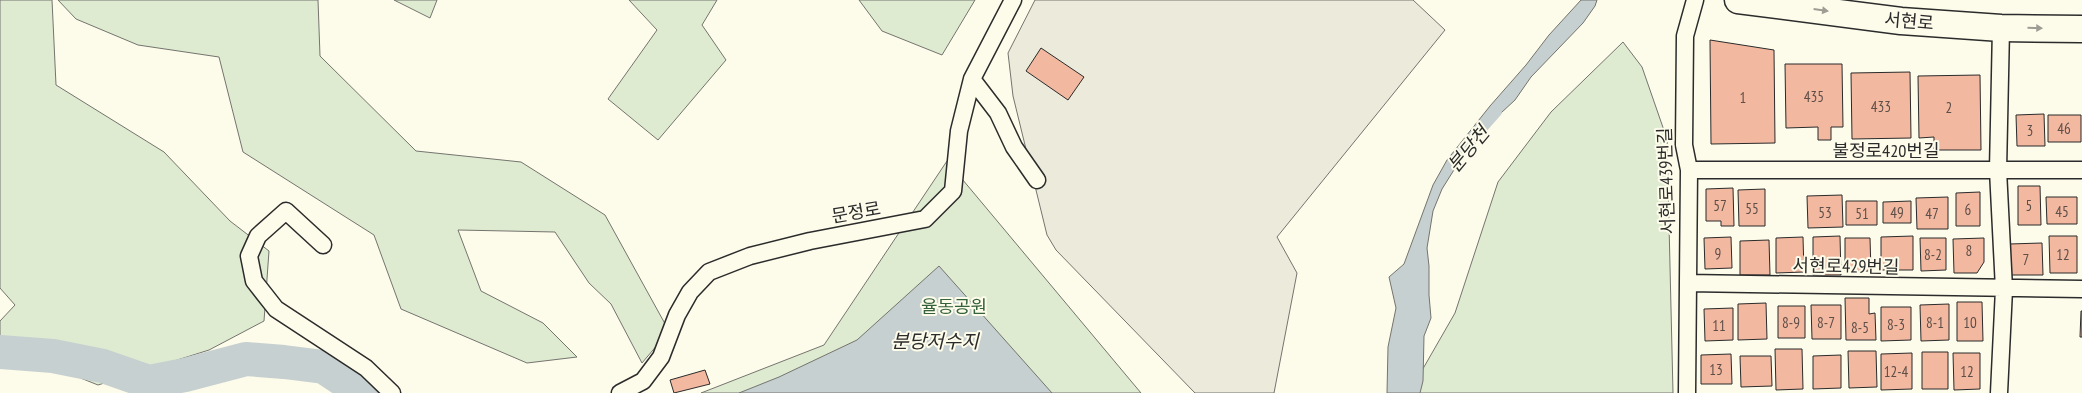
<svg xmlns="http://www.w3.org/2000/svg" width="2082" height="393" font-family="'PT Sans Narrow','Noto Sans KR',sans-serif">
<rect width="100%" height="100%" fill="#fdfbea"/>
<path fill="#deebd1" stroke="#74746e" d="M 0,0 L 52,0 L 56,85 L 164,152 L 230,221 L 269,251 L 264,321 L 209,350 L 98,385 L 18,353 L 0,357 L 0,321 L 15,305 L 0,288 Z
M 58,0 L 318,0 L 320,56 L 416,151 L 521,162 L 605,215 L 669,331 L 642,363 L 611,304 L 589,283 L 555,232 L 458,230 L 481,291 L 543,323 L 577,357 L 527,363 L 401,309 L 374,235 L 243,152 L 219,57 L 138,45 L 76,19 Z
M 394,0 L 437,0 L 430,18 Z
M 629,0 L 717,0 L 702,25 L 726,60 L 658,140 L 608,99 L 657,30 Z
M 859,0 L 975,0 L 942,55 L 882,31 Z
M 1623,42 L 1642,67 L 1667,139 L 1673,393 L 1409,393 L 1455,313 L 1498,182 L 1551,112 Z
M 947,161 L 1141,393 L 701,393 L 824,345 Z"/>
<path fill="#eceadb" stroke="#74746e" d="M 1035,0 L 1413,0 L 1445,30 L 1277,237 L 1297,273 L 1274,393 L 1195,393 L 1056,250 L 1047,235 L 1013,96 L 1008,53 Z"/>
<path fill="#c7d0d0" stroke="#74746e" d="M 1581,0 L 1597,0 L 1595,6 L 1583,23 L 1531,77 L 1515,100 L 1474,138 L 1442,189 L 1433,211 L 1427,248 L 1429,266 L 1429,295 L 1431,318 L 1424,336 L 1423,381 L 1420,393 L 1387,393 L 1388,347 L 1396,308 L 1389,277 L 1404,264 L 1433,185 L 1447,160 L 1490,106 L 1526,65 L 1549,35 Z
M 939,266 L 1052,393 L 739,393 L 779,377 L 857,340 Z"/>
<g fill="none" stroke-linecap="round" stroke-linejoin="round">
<path stroke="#c7d0d0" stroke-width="5.5" d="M 1460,157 L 1499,113"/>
<path stroke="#c7d0d0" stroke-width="34" d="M 0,352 L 53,356 L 103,366 L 149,382 L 185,375 L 246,359 L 284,362 L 324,367 L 363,393"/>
</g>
<path fill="#f2b8a0" stroke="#2b2b2b" d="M 1710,40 L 1774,50 L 1775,143 L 1711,144 Z
M 1041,48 L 1084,77 L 1068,100 L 1026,71 Z
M 1785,64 L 1842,64 L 1843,127 L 1831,127 L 1831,140 L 1818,140 L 1818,127 L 1786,128 Z
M 1910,72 L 1911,138 L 1852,139 L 1851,73 Z
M 1980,75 L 1981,150 L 1934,150 L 1934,137 L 1919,138 L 1918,76 Z
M 2044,114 L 2045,146 L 2017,146 L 2016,115 Z
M 2048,115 L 2081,115 L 2081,142 L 2048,142 Z
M 2018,186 L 2040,186 L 2041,225 L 2018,225 Z
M 1733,188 L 1734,226 L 1721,226 L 1721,221 L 1706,221 L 1706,189 Z
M 1765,189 L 1765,226 L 1739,226 L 1738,190 Z
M 1980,192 L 1980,226 L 1956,226 L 1956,193 Z
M 1842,195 L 1843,227 L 1808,228 L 1807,196 Z
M 1948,197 L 1948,229 L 1917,229 L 1916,198 Z
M 2046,197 L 2077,197 L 2077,224 L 2047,224 Z
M 1846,201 L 1877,201 L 1877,225 L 1846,225 Z
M 1911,201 L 1911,223 L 1883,223 L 1883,202 Z
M 1840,236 L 1841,275 L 1813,275 L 1813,237 Z
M 1913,236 L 1913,270 L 1881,270 L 1881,237 Z
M 2049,236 L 2077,236 L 2077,273 L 2050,273 Z
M 1731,237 L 1732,268 L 1705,269 L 1704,238 Z
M 1803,237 L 1804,272 L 1776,273 L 1776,238 Z
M 1845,238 L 1870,238 L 1871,271 L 1845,271 Z
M 1920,238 L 1946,238 L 1946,270 L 1921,271 Z
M 1984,238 L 1984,262 L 1977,273 L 1954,273 L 1953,239 Z
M 1769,240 L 1770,275 L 1740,275 L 1740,241 Z
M 2042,243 L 2043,275 L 2010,275 L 2009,244 Z
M 1845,298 L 1869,298 L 1869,314 L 1875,313 L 1876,340 L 1846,340 Z
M 1957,302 L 1982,302 L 1983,341 L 1957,341 Z
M 1766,303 L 1767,339 L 1738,340 L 1738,304 Z
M 1949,304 L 1949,340 L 1921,341 L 1920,305 Z
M 1811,305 L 1841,305 L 1841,339 L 1812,339 Z
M 1778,306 L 1805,306 L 1805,338 L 1778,338 Z
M 1881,307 L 1911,307 L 1911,340 L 1881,341 Z
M 1733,308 L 1733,340 L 1705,341 L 1704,309 Z
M 2081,311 L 2082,311 L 2082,337 L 2080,337 Z
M 1775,349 L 1802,349 L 1803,389 L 1776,390 Z
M 1848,351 L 1876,351 L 1877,387 L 1849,388 Z
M 1922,352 L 1948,352 L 1948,389 L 1922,389 Z
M 1912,353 L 1912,389 L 1881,390 L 1881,354 Z
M 1953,353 L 1980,353 L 1980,389 L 1954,390 Z
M 1731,354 L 1732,384 L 1701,384 L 1701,355 Z
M 1841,355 L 1841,388 L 1813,389 L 1813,356 Z
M 1740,356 L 1771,356 L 1772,386 L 1741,387 Z
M 705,370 L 710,384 L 674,393 L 670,380 Z"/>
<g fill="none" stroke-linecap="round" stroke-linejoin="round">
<defs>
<path id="street" d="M 972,79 L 998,113 L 1014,147 L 1037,180
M 1689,170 L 2082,170
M 323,245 L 286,211 L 258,236 L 249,256 L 254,281 L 276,309 L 366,368 L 392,393
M 1688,283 L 2082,289
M 620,393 L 643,381 L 661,357 L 677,315 L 690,292 L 709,272 L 750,256 L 810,241 L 925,219 L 953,191 L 959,131 L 972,79 L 1013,0
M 1687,393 L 1689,170 L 1684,145 L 1685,36 L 1695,0
M 1999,393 L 2004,289 L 1998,170 L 2001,28"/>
<path id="primary" d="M 1738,0 L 1901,21 L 2001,28 L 2082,29"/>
</defs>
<use href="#street" stroke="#2b2b2b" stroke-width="19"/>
<use href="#primary" stroke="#2b2b2b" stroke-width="29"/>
<use href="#street" stroke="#fdfbea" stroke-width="16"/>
<use href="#primary" stroke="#fdfbea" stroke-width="26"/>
</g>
<defs><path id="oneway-solid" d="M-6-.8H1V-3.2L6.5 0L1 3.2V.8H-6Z" transform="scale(1.25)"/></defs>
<g fill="#9e9d94">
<use href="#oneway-solid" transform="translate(1821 10) rotate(8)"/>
<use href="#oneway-solid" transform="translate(2035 28) rotate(1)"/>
</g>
<g text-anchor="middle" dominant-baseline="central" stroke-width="4" stroke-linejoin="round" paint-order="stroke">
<g font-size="15" fill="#5d4e48">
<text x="1814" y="96">435</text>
<text x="1743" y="97">1</text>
<text x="1881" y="106">433</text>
<text x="1949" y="107">2</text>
<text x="2064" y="128">46</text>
<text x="2030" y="130">3</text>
<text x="1720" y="205">57</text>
<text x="2029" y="205">5</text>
<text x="1752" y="208">55</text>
<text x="1968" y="209">6</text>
<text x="2062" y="211">45</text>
<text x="1825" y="212">53</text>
<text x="1897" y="212">49</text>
<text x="1862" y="213">51</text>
<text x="1932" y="213">47</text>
<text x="1969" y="250">8</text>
<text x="1718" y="253">9</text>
<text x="1933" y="254">8-2</text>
<text x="2063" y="254">12</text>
<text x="2026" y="259">7</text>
<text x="1791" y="322">8-9</text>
<text x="1826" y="322">8-7</text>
<text x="1935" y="322">8-1</text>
<text x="1970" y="322">10</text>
<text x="1896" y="324">8-3</text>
<text x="1719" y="325">11</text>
<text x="1860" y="327">8-5</text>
<text x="1716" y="369">13</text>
<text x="1896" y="371">12-4</text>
<text x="1967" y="371">12</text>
</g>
<g font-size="18" fill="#2b2b2b" stroke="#fdfbea">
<text transform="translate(1909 21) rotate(5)">서현로</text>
<text x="1886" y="150">불정로420번길</text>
<text transform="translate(1666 181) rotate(-92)">서현로439번길</text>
<text transform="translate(856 212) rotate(-10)">문정로</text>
<text transform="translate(1846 266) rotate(1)">서현로429번길</text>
</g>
<g font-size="18" fill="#34623c" stroke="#fdfbea">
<text x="954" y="306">율동공원</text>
</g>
<g font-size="19" font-style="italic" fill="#2b2b2b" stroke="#fdfbea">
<text transform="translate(1468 149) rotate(-50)">분당천</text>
<text x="935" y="341">분당저수지</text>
</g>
</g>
</svg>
